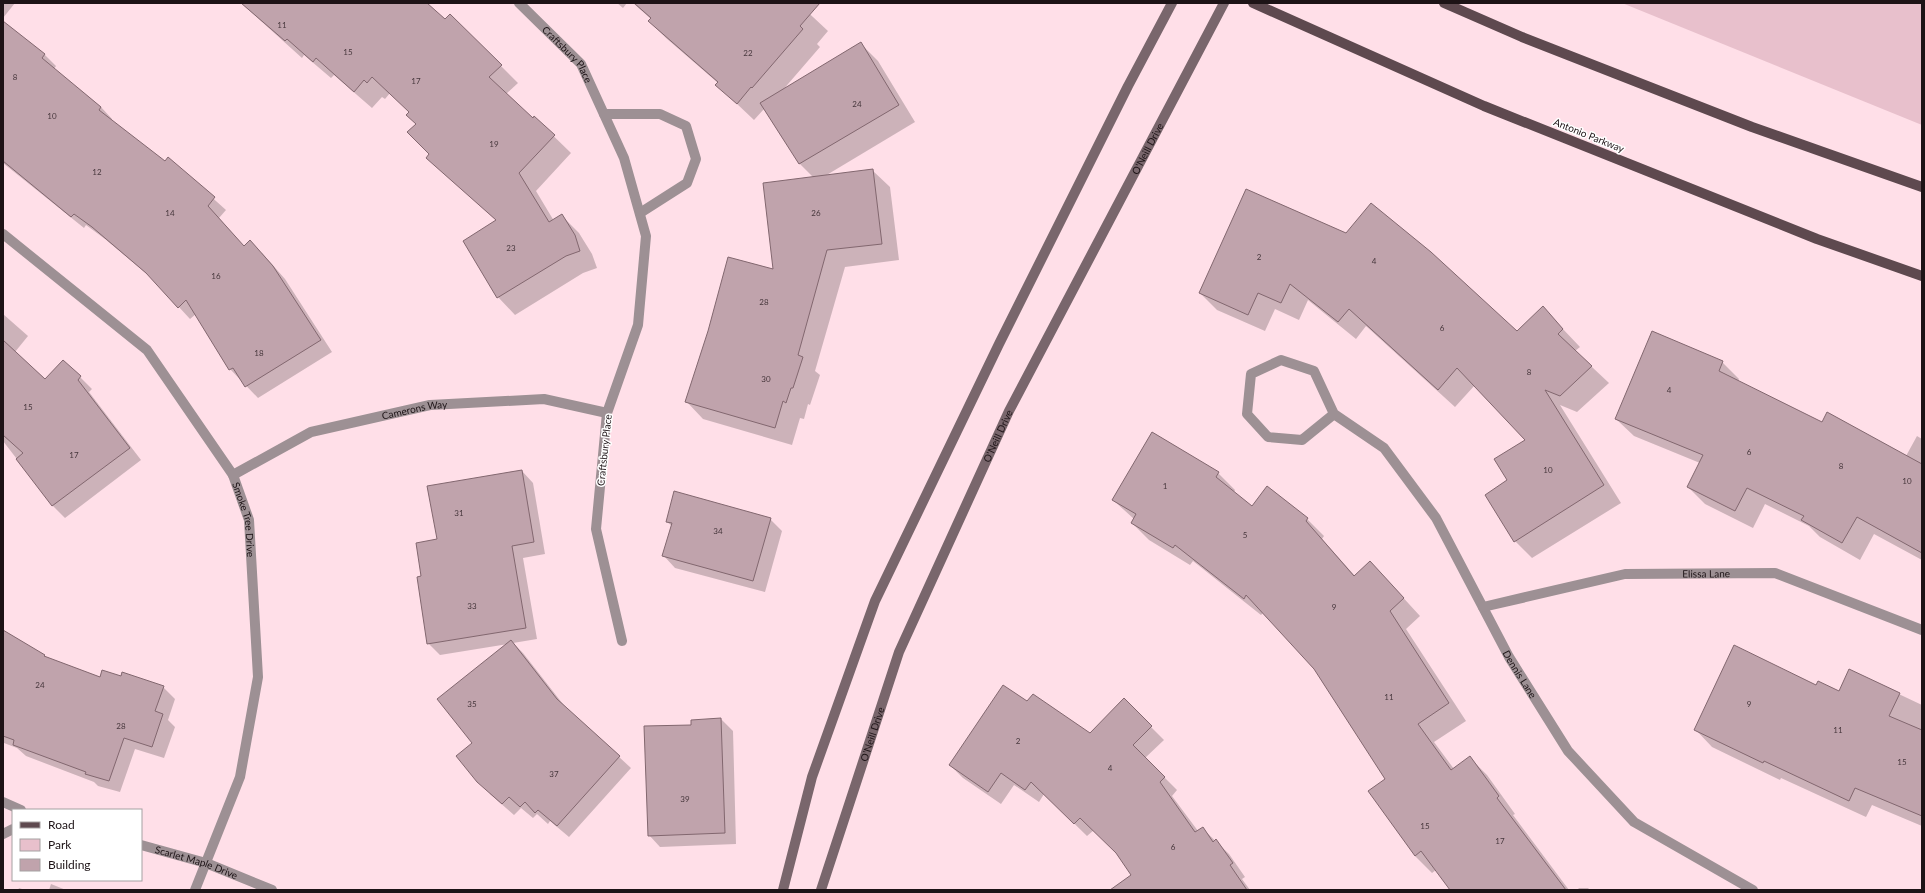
<svg xmlns="http://www.w3.org/2000/svg" width="1925" height="893" font-family="Lato,sans-serif">
<rect width="100%" height="100%" fill="#ffdfe8"/>
<path fill="#e8c0cc" d="M 1622,3 L 1922,3 L 1922,125 Z"/>
<path fill="#0003" d="M 3,3 L 15,3 L 3,18 Z
M 241,3 L 425,3 L 445,20 L 450,15 L 518,83 L 506,94 L 533,119 L 534,117 L 571,153 L 536,191 L 554,221 L 562,216 L 579,233 L 592,254 L 597,268 L 583,273 L 515,315 L 498,297 L 497,221 L 427,158 L 430,154 L 417,124 L 410,112 L 390,93 L 385,99 L 382,97 L 372,108 L 334,75 L 331,78 L 304,55 L 302,58 Z
M 617,3 L 627,3 L 623,8 Z
M 633,3 L 798,3 L 828,31 L 817,44 L 820,47 L 782,91 L 861,44 L 878,61 L 915,122 L 825,176 L 872,170 L 890,187 L 899,260 L 845,267 L 815,371 L 820,375 L 810,405 L 808,404 L 804,419 L 800,418 L 792,445 L 703,419 L 686,401 L 774,271 L 814,178 L 800,164 L 765,108 L 754,120 L 717,85 L 718,83 L 666,38 L 649,21 L 651,19 Z
M 3,22 L 44,54 L 56,66 L 54,69 L 101,107 L 112,119 L 111,121 L 165,162 L 168,158 L 226,210 L 219,218 L 244,247 L 262,253 L 285,279 L 332,352 L 258,398 L 230,369 L 196,314 L 190,319 L 154,280 L 105,239 L 86,225 L 84,228 L 3,163 Z
M 1246,190 L 1517,332 L 1543,308 L 1580,347 L 1575,351 L 1609,383 L 1577,412 L 1560,405 L 1621,503 L 1532,558 L 1515,541 L 1508,481 L 1526,440 L 1475,385 L 1455,407 L 1366,326 L 1356,339 L 1308,300 L 1299,320 L 1275,309 L 1265,331 L 1217,310 L 1200,293 Z
M 3,314 L 28,336 L 15,352 L 46,380 L 80,377 L 92,389 L 89,392 L 141,460 L 65,518 L 53,506 L 3,441 Z
M 1722,362 L 1739,379 L 1738,381 L 1822,423 L 1906,456 L 1917,436 L 1922,439 L 1922,560 L 1874,534 L 1860,560 L 1820,537 L 1809,526 L 1765,504 L 1753,528 L 1705,504 L 1688,487 L 1700,463 L 1634,436 L 1616,419 Z
M 522,471 L 533,483 L 545,554 L 523,558 L 537,639 L 513,643 L 523,653 L 566,708 L 631,768 L 569,837 L 550,821 L 548,824 L 537,814 L 533,818 L 521,808 L 514,815 L 490,794 L 474,743 L 508,644 L 440,655 L 428,643 L 422,577 L 438,540 Z
M 1218,473 L 1235,490 L 1234,492 L 1252,507 L 1268,488 L 1307,519 L 1324,536 L 1322,539 L 1355,576 L 1387,580 L 1420,616 L 1406,629 L 1466,721 L 1434,742 L 1454,769 L 1470,758 L 1487,775 L 1515,814 L 1513,815 L 1569,890 L 1451,890 L 1436,870 L 1432,873 L 1415,856 L 1386,779 L 1315,668 L 1263,613 L 1261,615 L 1193,561 L 1190,565 L 1149,540 L 1132,523 L 1134,519 L 1113,500 Z
M 770,519 L 782,531 L 765,592 L 675,568 L 664,556 L 672,526 L 667,522 Z
M 3,631 L 47,658 L 101,678 L 163,687 L 175,699 L 168,720 L 175,727 L 164,758 L 135,749 L 120,792 L 98,786 L 94,782 L 26,756 L 17,748 L 4,743 Z
M 1850,671 L 1922,705 L 1922,826 L 1872,805 L 1866,817 L 1781,778 L 1780,780 L 1712,747 L 1695,729 L 1816,686 L 1840,693 Z
M 1124,700 L 1164,740 L 1145,758 L 1177,790 L 1172,796 L 1198,831 L 1202,828 L 1229,854 L 1245,877 L 1242,879 L 1250,890 L 1139,890 L 1133,875 L 1117,853 L 1094,830 L 1087,836 L 1044,794 L 1039,802 L 1014,785 L 1001,804 L 963,778 L 950,765 L 1028,703 L 1090,735 Z
M 721,719 L 733,731 L 736,844 L 660,847 L 649,835 L 692,726 Z
M 51,884 L 66,890 L 49,890 Z
M 19,888 L 25,890 L 18,890 Z
M 1579,888 L 1588,888 L 1590,890 L 1577,890 Z"/>
<path fill="#c0a3ac" stroke="#82676f" d="M 241,3 L 427,3 L 445,19 L 450,14 L 502,65 L 489,77 L 533,118 L 534,116 L 555,135 L 519,173 L 549,222 L 562,214 L 575,235 L 580,251 L 566,256 L 497,298 L 463,241 L 496,220 L 426,158 L 429,154 L 407,132 L 416,124 L 406,115 L 409,112 L 372,77 L 367,83 L 364,80 L 354,92 L 316,58 L 313,62 L 287,39 L 285,41 Z
M 634,3 L 820,3 L 800,26 L 803,29 L 752,88 L 751,87 L 737,104 L 715,85 L 718,82 L 648,21 L 651,18 Z
M 3,21 L 45,54 L 42,58 L 101,107 L 99,110 L 165,161 L 168,157 L 215,197 L 208,206 L 244,246 L 250,240 L 273,266 L 321,340 L 245,387 L 233,368 L 229,370 L 186,300 L 178,308 L 146,273 L 92,227 L 74,214 L 71,217 L 3,161 Z
M 861,42 L 899,105 L 799,164 L 760,103 Z
M 873,169 L 882,244 L 827,250 L 798,355 L 803,357 L 793,388 L 791,388 L 786,403 L 783,401 L 775,428 L 685,402 L 708,331 L 728,257 L 773,269 L 763,183 Z
M 1246,189 L 1346,233 L 1371,203 L 1431,252 L 1517,331 L 1543,306 L 1563,329 L 1558,334 L 1592,366 L 1560,396 L 1545,390 L 1604,485 L 1514,542 L 1485,495 L 1507,480 L 1494,459 L 1525,440 L 1457,368 L 1438,390 L 1349,309 L 1338,322 L 1290,284 L 1281,303 L 1258,293 L 1248,315 L 1199,293 Z
M 1652,331 L 1723,361 L 1719,371 L 1822,422 L 1827,412 L 1922,464 L 1922,553 L 1857,517 L 1842,543 L 1801,520 L 1804,516 L 1747,488 L 1735,511 L 1687,487 L 1703,455 L 1615,419 Z
M 3,340 L 45,379 L 63,360 L 81,376 L 78,380 L 130,448 L 52,506 L 16,459 L 23,453 L 3,435 Z
M 1152,432 L 1219,472 L 1216,477 L 1252,506 L 1267,486 L 1308,518 L 1306,521 L 1354,576 L 1370,561 L 1404,598 L 1390,611 L 1449,703 L 1418,724 L 1451,770 L 1470,756 L 1499,796 L 1497,798 L 1566,890 L 1450,890 L 1421,851 L 1415,856 L 1368,791 L 1385,779 L 1314,669 L 1246,595 L 1244,599 L 1175,545 L 1173,548 L 1131,523 L 1136,514 L 1112,500 Z
M 522,470 L 534,542 L 512,546 L 526,628 L 427,644 L 417,577 L 421,576 L 416,543 L 437,539 L 427,486 Z
M 674,491 L 771,518 L 753,581 L 662,556 L 672,523 L 666,522 Z
M 3,630 L 45,655 L 44,656 L 100,677 L 102,670 L 121,676 L 122,672 L 164,686 L 155,711 L 163,714 L 152,747 L 124,738 L 109,781 L 85,774 L 86,772 L 13,745 L 14,740 L 3,736 Z
M 511,640 L 557,699 L 620,756 L 557,826 L 538,810 L 535,813 L 525,802 L 520,807 L 509,797 L 502,804 L 477,782 L 456,756 L 472,743 L 437,699 Z
M 1734,645 L 1816,685 L 1818,681 L 1839,691 L 1849,669 L 1900,693 L 1889,716 L 1922,730 L 1922,816 L 1855,788 L 1849,801 L 1764,761 L 1763,763 L 1694,730 Z
M 1003,685 L 1027,701 L 1033,694 L 1090,733 L 1124,698 L 1152,726 L 1133,745 L 1165,777 L 1160,782 L 1195,832 L 1203,827 L 1213,842 L 1216,839 L 1233,863 L 1230,865 L 1247,890 L 1110,890 L 1131,875 L 1116,853 L 1080,818 L 1074,824 L 1031,782 L 1025,790 L 1001,773 L 988,792 L 949,765 Z
M 721,718 L 725,833 L 648,836 L 644,726 L 691,725 L 691,720 Z"/>
<g fill="none" stroke-linecap="round" stroke-linejoin="round">
<g stroke="#9d9094" stroke-width="10">
<path id="s1" d="M 519,3 L 581,64 L 624,158 L 646,236 L 638,325 L 607,413 L 596,529 L 622,641"/>
<path d="M 604,114 L 660,114 L 686,126 L 696,159 L 687,183 L 640,213"/>
<path id="s2" d="M 3,234 L 147,350 L 233,475 L 249,520 L 258,677 L 240,777 L 195,890"/>
<path id="s3" d="M 1334,414 L 1302,440 L 1268,437 L 1247,414 L 1251,374 L 1281,360 L 1314,371 L 1334,414 L 1384,448 L 1436,518 L 1509,657 L 1568,751 L 1634,822 L 1753,890"/>
<path id="s4" d="M 233,475 L 311,432 L 430,405 L 544,399 L 607,413"/>
<path id="s5" d="M 1483,607 L 1625,574 L 1775,573 L 1922,630"/>
<path d="M 3,802 L 21,810"/>
<path d="M 3,834 L 13,829"/>
<path id="s6" d="M 141,845 L 206,863 L 272,890"/>
</g>
<g stroke="#79666c" stroke-width="10">
<path d="M 783,890 L 812,777 L 875,601 L 999,344 L 1128,86 L 1172,3"/>
<path id="s7" d="M 821,890 L 899,652 L 1009,411 L 1224,3"/>
</g>
<path stroke="#5e494f" stroke-width="10" d="M 1253,3 L 1484,106 L 1817,239 L 1922,276
M 1444,3 L 1522,37 L 1752,127 L 1922,187"/>
</g>
<g text-anchor="middle" dominant-baseline="central" stroke-width="3" stroke-linejoin="round" paint-order="stroke">
<g font-size="8" fill="#46373c">
<text x="282" y="25">11</text>
<text x="348" y="52">15</text>
<text x="748" y="53">22</text>
<text x="15" y="77">8</text>
<text x="416" y="81">17</text>
<text x="857" y="104">24</text>
<text x="52" y="116">10</text>
<text x="494" y="144">19</text>
<text x="97" y="172">12</text>
<text x="170" y="213">14</text>
<text x="816" y="213">26</text>
<text x="511" y="248">23</text>
<text x="1259" y="257">2</text>
<text x="1374" y="261">4</text>
<text x="216" y="276">16</text>
<text x="764" y="302">28</text>
<text x="1442" y="328">6</text>
<text x="259" y="353">18</text>
<text x="1529" y="372">8</text>
<text x="766" y="379">30</text>
<text x="1669" y="390">4</text>
<text x="28" y="407">15</text>
<text x="1749" y="452">6</text>
<text x="74" y="455">17</text>
<text x="1841" y="466">8</text>
<text x="1548" y="470">10</text>
<text x="1907" y="481">10</text>
<text x="1165" y="486">1</text>
<text x="459" y="513">31</text>
<text x="718" y="531">34</text>
<text x="1245" y="535">5</text>
<text x="472" y="606">33</text>
<text x="1334" y="607">9</text>
<text x="40" y="685">24</text>
<text x="1389" y="697">11</text>
<text x="472" y="704">35</text>
<text x="1749" y="704">9</text>
<text x="121" y="726">28</text>
<text x="1838" y="730">11</text>
<text x="1018" y="741">2</text>
<text x="1902" y="762">15</text>
<text x="1110" y="768">4</text>
<text x="554" y="774">37</text>
<text x="685" y="799">39</text>
<text x="1425" y="826">15</text>
<text x="1500" y="841">17</text>
<text x="1173" y="847">6</text>
</g>
<g font-size="10" fill="#1d1316" stroke="#fff">
<text stroke="none"><textPath href="#s1" startOffset="71">Craftsbury Place</textPath></text>
<text transform="translate(1589 135) rotate(22)">Antonio Parkway</text>
<text stroke="none"><textPath href="#s7" startOffset="812">O'Neill Drive</textPath></text>
<text stroke="none"><textPath href="#s4" startOffset="195">Camerons Way</textPath></text>
<text stroke="none"><textPath href="#s7" startOffset="488">O'Neill Drive</textPath></text>
<text transform="translate(604 450) rotate(-84)">Craftsbury Place</text>
<text stroke="none"><textPath href="#s2" startOffset="383">Smoke Tree Drive</textPath></text>
<text stroke="none"><textPath href="#s5" startOffset="227">Elissa Lane</textPath></text>
<text stroke="none"><textPath href="#s3" startOffset="587">Dennis Lane</textPath></text>
<text stroke="none"><textPath href="#s7" startOffset="164">O'Neill Drive</textPath></text>
<text stroke="none"><textPath href="#s6" startOffset="58">Scarlet Maple Drive</textPath></text>
</g>
</g>
<rect width="1925" height="893" fill="none" stroke="#1d1316" stroke-width="8"/>
<rect x="12" y="809" width="130" height="72" fill="#ffffff" stroke="#a5a1a2"/>
<rect x="20" y="822" width="20" height="6" fill="#5e494f" stroke="#a5a1a2"/>
<text x="48" y="829" font-size="12" fill="#1d1316">Road</text>
<rect x="20" y="839" width="20" height="12" fill="#e8c0cc" stroke="#a5a1a2"/>
<text x="48" y="849" font-size="12" fill="#1d1316">Park</text>
<rect x="20" y="859" width="20" height="12" fill="#c0a3ac" stroke="#a5a1a2"/>
<text x="48" y="869" font-size="12" fill="#1d1316">Building</text>
</svg>
